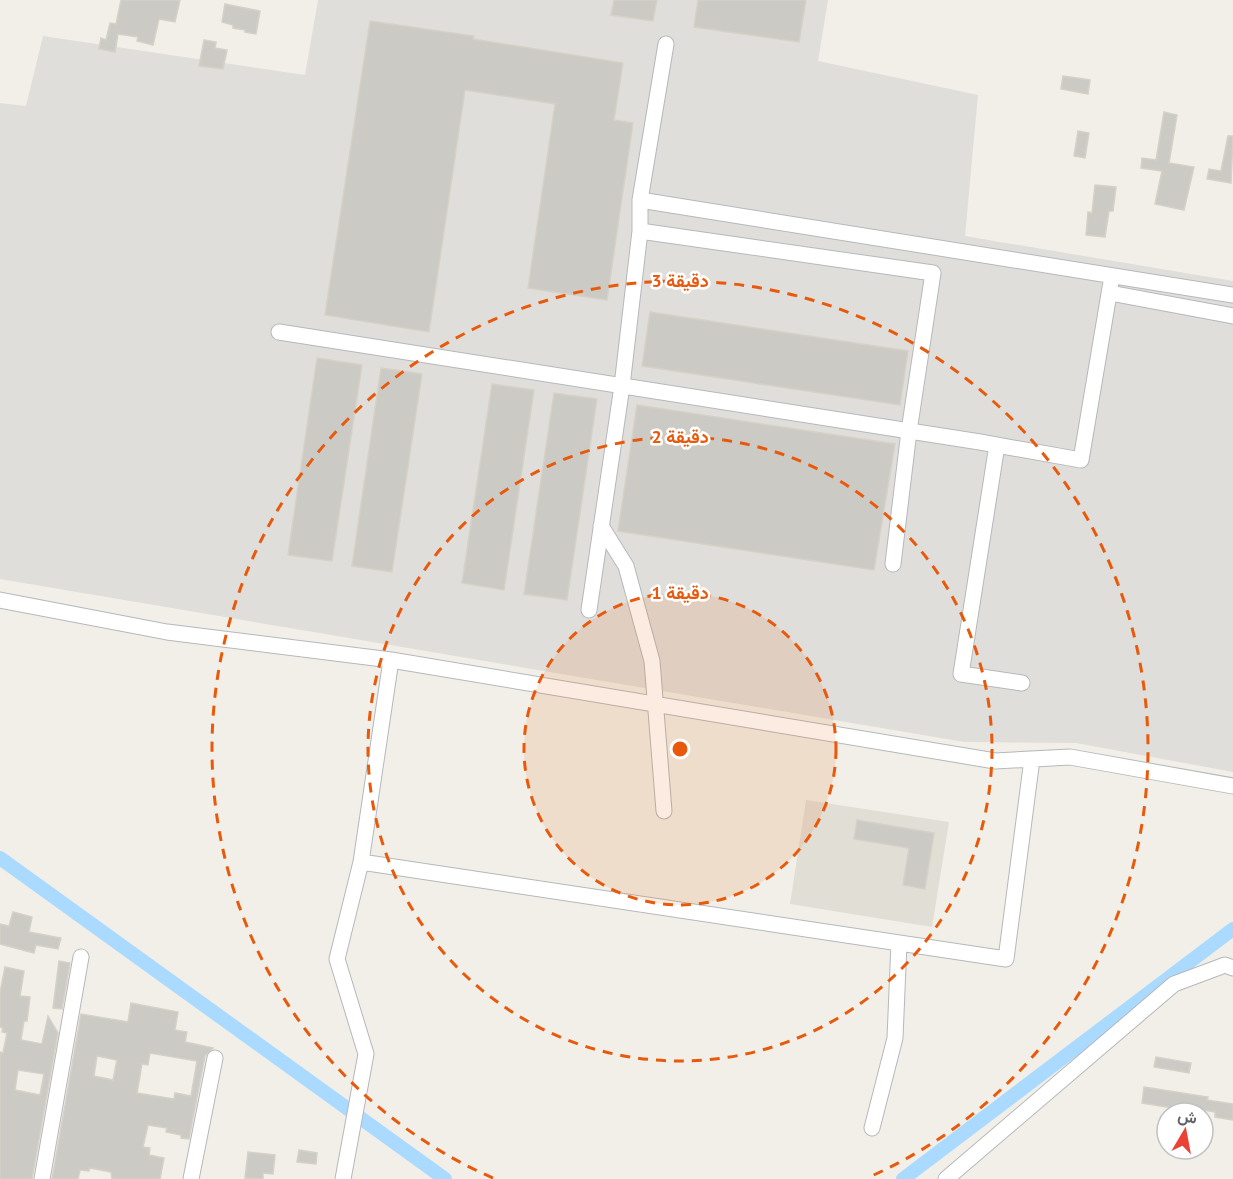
<svg xmlns="http://www.w3.org/2000/svg" width="1233" height="1179" font-family="'PT Sans',Vazirmatn,sans-serif">
<rect width="100%" height="100%" fill="#f1efe8"/>
<path fill="#e0deda" d="M 318,0 L 828,0 L 818,61 L 978,95 L 965,236 L 1233,281 L 1233,772 L 1076,743 L 964,742 L 0,579 L 0,103 L 26,106 L 43,36 L 305,75 Z"/>
<path fill="#e1ded6" d="M 806,800 L 949,822 L 932,927 L 790,904 Z"/>
<g fill="none" stroke-linecap="round" stroke-linejoin="round">
<path stroke="#aadaff" stroke-width="14" d="M 0,858 L 445,1179
M 903,1179 L 1233,929"/>
</g>
<path fill="#cccac5" stroke="#d6d1c6" stroke-width="1.5" fill-rule="evenodd" d="M 121,0 L 180,0 L 175,22 L 159,19 L 153,45 L 137,41 L 138,37 L 118,34 L 115,52 L 99,49 L 101,38 L 106,40 L 110,23 L 116,24 Z
M 614,0 L 657,0 L 653,21 L 611,15 Z
M 698,0 L 806,0 L 799,42 L 694,27 Z
M 225,4 L 260,11 L 256,34 L 245,32 L 245,30 L 233,28 L 233,25 L 222,22 Z
M 370,21 L 474,36 L 473,39 L 623,63 L 614,120 L 633,123 L 607,300 L 528,288 L 555,104 L 465,90 L 429,332 L 325,315 Z
M 204,40 L 216,42 L 215,48 L 227,50 L 223,69 L 199,66 Z
M 1063,76 L 1090,80 L 1088,94 L 1061,89 Z
M 1164,112 L 1177,115 L 1169,163 L 1194,167 L 1184,210 L 1155,204 L 1162,171 L 1141,168 L 1142,158 L 1156,160 Z
M 1078,131 L 1089,133 L 1085,158 L 1074,156 Z
M 1228,136 L 1233,136 L 1231,183 L 1207,179 L 1209,169 L 1221,171 Z
M 1095,185 L 1116,187 L 1113,211 L 1109,211 L 1105,237 L 1086,235 L 1088,212 L 1092,213 Z
M 650,312 L 908,351 L 900,405 L 642,366 Z
M 317,358 L 362,365 L 332,561 L 288,555 Z
M 381,368 L 422,374 L 392,572 L 352,566 Z
M 492,384 L 534,390 L 504,590 L 462,583 Z
M 554,393 L 597,399 L 567,600 L 524,594 Z
M 637,405 L 895,444 L 874,570 L 618,531 Z
M 857,820 L 934,833 L 925,889 L 903,885 L 909,848 L 854,839 Z
M 13,912 L 32,917 L 29,932 L 61,938 L 58,949 L 36,945 L 34,953 L 0,944 L 0,924 L 9,926 Z
M 59,961 L 70,963 L 62,1009 L 53,1008 Z
M 5,967 L 24,971 L 20,996 L 30,997 L 27,1021 L 24,1021 L 21,1040 L 42,1044 L 48,1016 L 58,1033 L 32,1179 L 0,1179 L 0,1052 L 3,1053 L 7,1033 L 2,1032 L 3,1028 L 0,1027 L 0,993 ZM 18,1070 L 44,1074 L 40,1095 L 15,1090 Z
M 131,1003 L 178,1012 L 175,1030 L 187,1032 L 185,1042 L 213,1048 L 205,1056 L 189,1139 L 181,1138 L 181,1135 L 166,1132 L 167,1128 L 148,1125 L 143,1147 L 150,1148 L 149,1155 L 164,1158 L 160,1179 L 112,1179 L 111,1172 L 90,1168 L 89,1171 L 80,1170 L 78,1179 L 52,1179 L 81,1014 L 128,1022 ZM 150,1053 L 197,1061 L 191,1096 L 175,1093 L 174,1099 L 137,1093 L 142,1064 L 148,1065 ZM 97,1056 L 117,1060 L 113,1080 L 94,1076 Z
M 1156,1057 L 1191,1063 L 1189,1073 L 1154,1067 Z
M 1144,1087 L 1208,1097 L 1207,1100 L 1233,1104 L 1233,1120 L 1215,1117 L 1215,1112 L 1174,1105 L 1174,1108 L 1142,1103 Z
M 299,1150 L 317,1153 L 316,1164 L 297,1162 Z
M 248,1152 L 275,1155 L 273,1174 L 263,1173 L 263,1179 L 245,1178 Z"/>
<g fill="none" stroke-linecap="round" stroke-linejoin="round">
<defs>
<path id="minor" d="M 640,200 L 1233,295
M 640,231 L 933,273 L 909,431 L 893,564
M 1110,293 L 1233,316
M 279,332 L 980,442 L 1081,460 L 1112,276
M 997,445 L 961,674 L 1022,683
M 601,526 L 626,566 L 652,661 L 664,811
M 0,600 L 167,632 L 391,660 L 995,761 L 1070,757 L 1233,786
M 589,610 L 622,386 L 640,231 L 640,200 L 666,44
M 361,862 L 1006,959 L 1032,759
M 872,1128 L 895,1038 L 899,943
M 42,1179 L 81,957
M 191,1179 L 215,1058
M 343,1179 L 366,1054 L 337,959 L 361,862 L 391,660
M 946,1179 L 1174,984 L 1225,965 L 1233,968"/>
</defs>
<use href="#minor" stroke="#b5b8bc" stroke-width="17"/>
<use href="#minor" stroke="#fff" stroke-width="15"/>
</g>
<circle cx="680" cy="749" r="156" fill="#e8590c" fill-opacity=".12"/>
<g fill="none" stroke="#e8590c" stroke-width="3" stroke-dasharray="10 8">
<circle cx="680" cy="749" r="156"/>
<circle cx="680" cy="749" r="312"/>
<path d="M493 1178A468 468 0 1 1 867 1178"/>
</g>
<circle cx="680" cy="749" r="9" fill="#e8590c" stroke="#fff" stroke-width="3"/>
<g font-size="18" text-anchor="middle" font-weight="bold" fill="#e8590c" stroke="#fff" stroke-width="5" stroke-linejoin="round" paint-order="stroke">
<text x="680" y="287">3 دقيقة</text>
<text x="680" y="443">2 دقيقة</text>
<text x="680" y="599">1 دقيقة</text>
</g>
<g transform="translate(1185 1131) rotate(10)"><circle r="28" fill="#ffffff" stroke="#bfc1c3" stroke-width="1.5"/>
<path d="M0-4.5L10 22L0 15L-10 22Z" fill="#ea4335"/>
<text y="-9" font-size="16" font-weight="bold" text-anchor="middle" fill="#5f6368">ش</text>
</g>
</svg>
